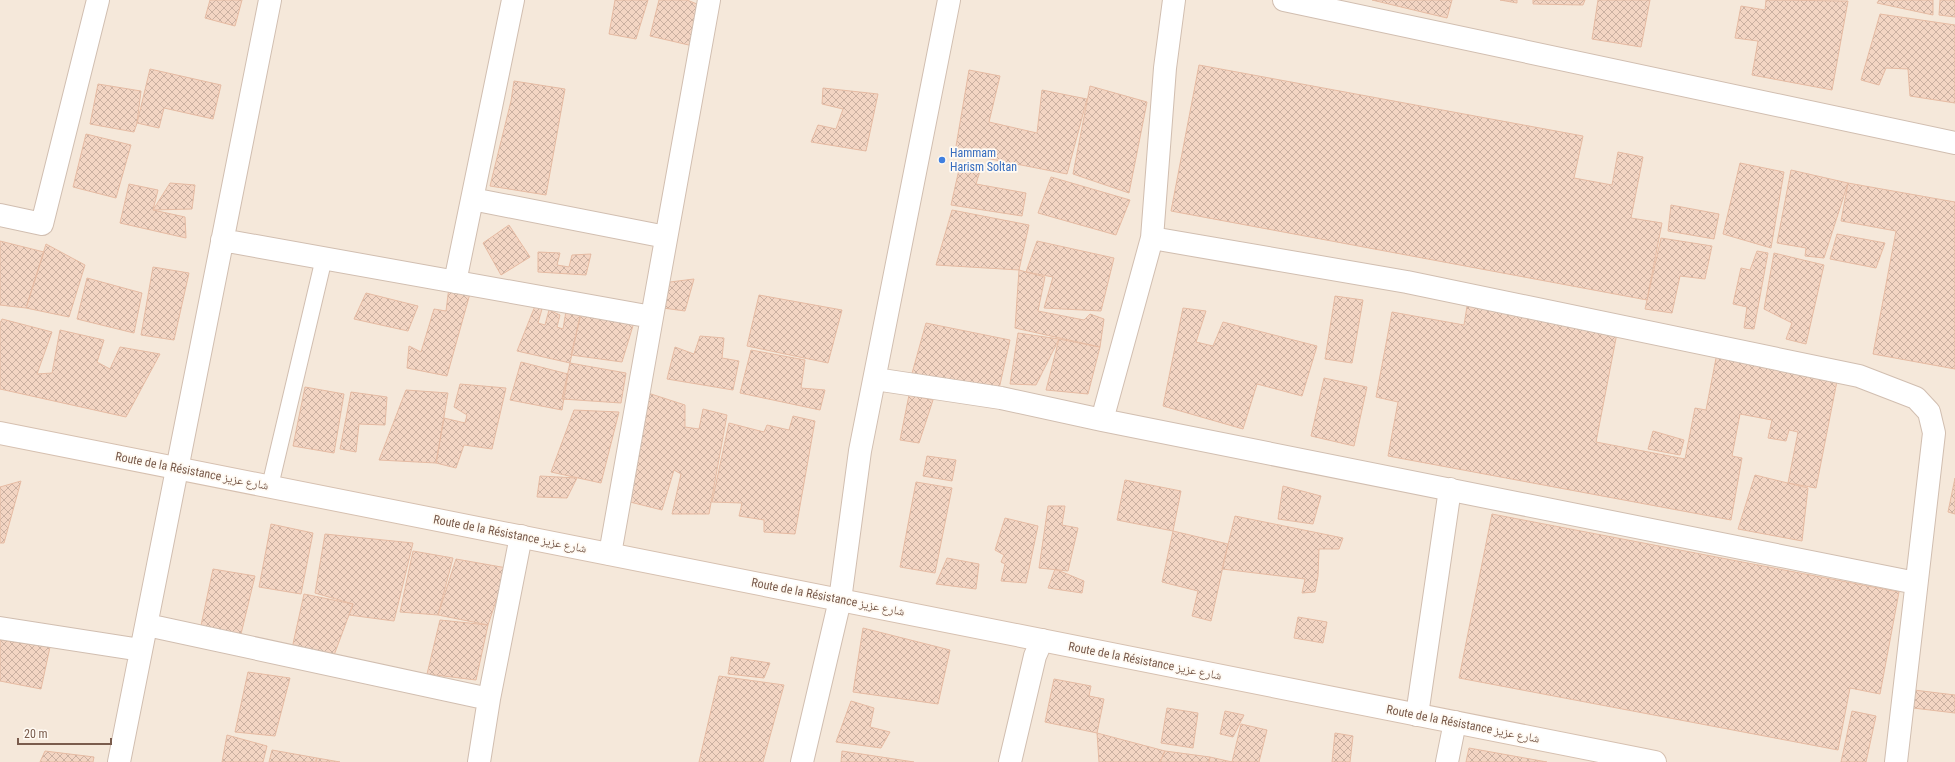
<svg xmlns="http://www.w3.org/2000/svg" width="1955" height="762" font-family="'Roboto Condensed','Noto Naskh Arabic',sans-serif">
<defs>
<pattern id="building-cross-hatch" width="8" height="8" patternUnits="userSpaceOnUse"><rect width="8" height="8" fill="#f3d5c3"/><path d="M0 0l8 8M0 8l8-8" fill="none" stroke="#cab0a1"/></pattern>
</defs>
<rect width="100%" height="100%" fill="#fdf6ec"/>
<path fill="#f5e8da" d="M 0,0 L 1955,0 L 1955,762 L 0,762 Z"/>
<path fill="url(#building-cross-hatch)" stroke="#e6bba3" d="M 210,0 L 242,0 L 235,26 L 205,18 Z
M 615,0 L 648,0 L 636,39 L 609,34 Z
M 659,0 L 687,0 L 702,6 L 693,46 L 650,36 Z
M 1372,0 L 1452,0 L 1447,18 Z
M 1500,0 L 1517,0 L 1517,3 Z
M 1533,0 L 1585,0 L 1583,5 L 1533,4 Z
M 1598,0 L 1650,0 L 1641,47 L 1592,39 Z
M 1766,0 L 1848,1 L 1832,90 L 1752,75 L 1758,41 L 1735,38 L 1741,6 L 1765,10 Z
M 1879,0 L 1933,0 L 1933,15 L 1877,3 Z
M 1940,0 L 1955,0 L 1955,17 L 1939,15 Z
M 1880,14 L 1955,25 L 1955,103 L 1910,96 L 1908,69 L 1886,68 L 1879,85 L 1861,80 Z
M 1199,65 L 1583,136 L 1574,178 L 1612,185 L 1618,152 L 1643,157 L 1631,218 L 1662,223 L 1647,300 L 1171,211 Z
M 150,69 L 221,85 L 213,119 L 164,108 L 159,128 L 137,123 Z
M 969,70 L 1000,76 L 989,122 L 1037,133 L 1042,90 L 1087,99 L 1067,174 L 955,152 Z
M 514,81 L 565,89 L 546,195 L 490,186 L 511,101 Z
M 98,84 L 141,91 L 137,123 L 134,132 L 90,124 Z
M 1090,86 L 1147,102 L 1129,193 L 1073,174 Z
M 823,88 L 878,94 L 866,151 L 811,142 L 818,125 L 836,129 L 843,109 L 822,104 Z
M 86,134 L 131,145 L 116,198 L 73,187 Z
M 1740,163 L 1784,172 L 1771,248 L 1723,234 Z
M 960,165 L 980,171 L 976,184 L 1026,193 L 1022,216 L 951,205 Z
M 1791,170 L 1848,183 L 1824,258 L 1805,256 L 1806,248 L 1777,243 Z
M 1051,177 L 1130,200 L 1116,235 L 1038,213 Z
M 170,183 L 195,185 L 192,209 L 153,210 Z
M 1848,183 L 1955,202 L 1955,369 L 1873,354 L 1896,231 L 1841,221 Z
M 129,184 L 158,190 L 153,210 L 185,217 L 186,238 L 120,223 Z
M 1671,205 L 1719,214 L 1714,239 L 1668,231 Z
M 952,210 L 1029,225 L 1019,270 L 936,265 Z
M 509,225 L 530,257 L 501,275 L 483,243 Z
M 1837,234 L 1885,243 L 1876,268 L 1830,259 Z
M 1661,238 L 1712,246 L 1705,279 L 1680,276 L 1672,313 L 1645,309 Z
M 0,241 L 44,252 L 26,308 L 0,305 Z
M 1037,241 L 1114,258 L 1101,311 L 1044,308 L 1053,277 L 1026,272 Z
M 46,244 L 85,265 L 69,317 L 26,308 Z
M 1757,251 L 1768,253 L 1754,329 L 1744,328 L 1747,307 L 1733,304 L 1741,268 L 1750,270 Z
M 538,252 L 560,253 L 557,265 L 569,267 L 572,255 L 591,254 L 586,275 L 538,272 Z
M 1774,253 L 1824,265 L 1806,344 L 1786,339 L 1792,323 L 1764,309 Z
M 153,267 L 189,273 L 174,340 L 141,335 Z
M 1019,270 L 1045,277 L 1038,311 L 1084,320 L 1090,314 L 1104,319 L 1100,347 L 1015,328 Z
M 87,278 L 142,293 L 134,333 L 77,319 Z
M 694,279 L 685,311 L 663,308 L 670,282 Z
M 449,287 L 471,290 L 447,376 L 407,368 L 409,346 L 421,352 L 434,309 L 446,311 Z
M 366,293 L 418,306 L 408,331 L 354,319 Z
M 759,295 L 842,310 L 828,363 L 747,346 Z
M 1335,296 L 1363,300 L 1352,363 L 1325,359 Z
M 1468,300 L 1618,328 L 1596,442 L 1685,459 L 1695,408 L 1706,410 L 1717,353 L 1838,376 L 1816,488 L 1788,483 L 1798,432 L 1789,430 L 1786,441 L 1768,438 L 1772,420 L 1740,414 L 1732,456 L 1742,458 L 1731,520 L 1388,456 L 1398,402 L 1376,397 L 1392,312 L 1464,325 Z
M 535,306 L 542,309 L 538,323 L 545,325 L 549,310 L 560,315 L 557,327 L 563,329 L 566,311 L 580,316 L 570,363 L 517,351 Z
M 1183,308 L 1206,311 L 1196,342 L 1213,346 L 1223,322 L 1317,346 L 1302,396 L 1257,384 L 1243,429 L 1163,406 Z
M 582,310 L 635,319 L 622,362 L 571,355 Z
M 2,319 L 52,332 L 37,374 L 52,373 L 60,330 L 104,340 L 97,362 L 110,369 L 120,347 L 160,354 L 126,417 L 0,389 L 0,323 Z
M 926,323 L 1010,340 L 999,389 L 911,377 Z
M 1018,333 L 1059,339 L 1036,385 L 1010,384 Z
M 700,336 L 724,338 L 722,358 L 739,361 L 733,390 L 667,379 L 675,347 L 694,354 Z
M 1059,339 L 1100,347 L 1088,394 L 1046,390 Z
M 751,350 L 805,360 L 801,388 L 825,390 L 820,410 L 740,393 Z
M 521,362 L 568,374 L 562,410 L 510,400 Z
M 570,363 L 626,373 L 621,403 L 562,399 Z
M 1324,378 L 1367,387 L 1354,446 L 1311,436 Z
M 460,384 L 506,388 L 492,449 L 464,445 L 456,468 L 436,463 L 444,418 L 465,423 L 467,415 L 454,407 Z
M 305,387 L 344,394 L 334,453 L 293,446 Z
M 406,390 L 448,393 L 436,463 L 379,460 Z
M 351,392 L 387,397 L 385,425 L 359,424 L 356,452 L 340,449 Z
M 648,393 L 685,405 L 685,427 L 699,429 L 703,409 L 727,415 L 709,514 L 672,514 L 681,474 L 674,470 L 662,510 L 630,502 Z
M 909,395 L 933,400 L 919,443 L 900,440 Z
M 574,410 L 619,412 L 601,483 L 551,472 Z
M 793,416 L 815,421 L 795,534 L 764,532 L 764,520 L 739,516 L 742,503 L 712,502 L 729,423 L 764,432 L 767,425 L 789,430 Z
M 1653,431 L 1684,440 L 1680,455 L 1648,449 Z
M 927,456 L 956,460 L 952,481 L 923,476 Z
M 1755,475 L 1808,488 L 1802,541 L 1738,529 Z
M 540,476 L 577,478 L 567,498 L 537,497 Z
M 1955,478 L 1955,514 L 1948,512 Z
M 1125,480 L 1181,491 L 1173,531 L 1117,520 Z
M 21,481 L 4,543 L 0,543 L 0,487 Z
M 916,482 L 952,488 L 935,573 L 900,567 Z
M 1283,486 L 1321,496 L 1313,524 L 1278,519 Z
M 1048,506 L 1065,506 L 1062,525 L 1078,528 L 1068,571 L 1039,568 Z
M 1492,514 L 1899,592 L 1880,694 L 1850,688 L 1838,750 L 1459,678 Z
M 1235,516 L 1343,538 L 1339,549 L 1319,549 L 1318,576 L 1315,592 L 1302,593 L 1305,579 L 1222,569 Z
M 1005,518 L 1038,526 L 1026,583 L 1001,581 L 1005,564 L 1001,562 L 1004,555 L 995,550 Z
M 271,524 L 313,533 L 301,594 L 259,587 Z
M 1173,531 L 1228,544 L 1211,621 L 1192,616 L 1198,591 L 1162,582 Z
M 325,534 L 413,543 L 394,621 L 349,615 L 353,604 L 315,593 Z
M 413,551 L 453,558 L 438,615 L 400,612 Z
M 947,558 L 979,564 L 976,589 L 936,584 Z
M 456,559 L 507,568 L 488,625 L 438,615 Z
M 213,569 L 255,576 L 241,634 L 200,630 Z
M 1055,569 L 1084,581 L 1082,593 L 1048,588 Z
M 304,594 L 353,604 L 333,658 L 291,653 Z
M 1298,617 L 1327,622 L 1323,643 L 1294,638 Z
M 440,620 L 488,625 L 476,680 L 427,674 Z
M 863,628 L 950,650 L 938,704 L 853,692 Z
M 0,640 L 50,647 L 41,689 L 0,681 Z
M 731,657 L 770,663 L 764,678 L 728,674 Z
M 248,672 L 290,678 L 275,736 L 235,732 Z
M 719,676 L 784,685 L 763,762 L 699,762 Z
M 1054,679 L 1091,686 L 1089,696 L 1104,699 L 1097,733 L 1045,722 Z
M 1914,690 L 1955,695 L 1955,713 L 1913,708 Z
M 851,701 L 874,708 L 870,727 L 890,732 L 881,748 L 836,742 Z
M 1167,708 L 1198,713 L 1193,748 L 1161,743 Z
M 1225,711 L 1244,715 L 1233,737 L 1220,734 Z
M 1852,711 L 1876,716 L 1866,762 L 1841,762 Z
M 1241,724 L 1267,730 L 1259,762 L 1209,762 L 1210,757 L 1232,762 Z
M 1097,733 L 1165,751 L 1160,762 L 1099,762 Z
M 1335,733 L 1353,736 L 1350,762 L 1332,762 Z
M 227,735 L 267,746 L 263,762 L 222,762 Z
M 1469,748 L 1547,762 L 1466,762 Z
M 272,750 L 317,758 L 315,762 L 269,762 Z
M 45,751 L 94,757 L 93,762 L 40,762 Z
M 842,751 L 914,762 L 841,762 Z
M 1165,751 L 1210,757 L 1209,762 L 1160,762 Z
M 317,758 L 340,762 L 316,762 Z"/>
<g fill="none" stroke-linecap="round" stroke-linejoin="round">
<defs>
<path id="lane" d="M 270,486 L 324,258"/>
<path id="street" d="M 1284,0 L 1955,143
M 472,199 L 666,237
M 0,215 L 42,224 L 98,0
M 1152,238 L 1407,282 L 1859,376 L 1916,398 L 1929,412 L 1934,433 L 1896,762
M 222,240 L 652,317 L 610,554
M 455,282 L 513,0
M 652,317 L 709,0
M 875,379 L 1001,398 L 1102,420 L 1916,583
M 1102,420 L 1152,238 L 1165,68 L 1174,0
M 147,625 L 489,699
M 0,628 L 141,650
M 1417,715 L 1450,489
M 119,762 L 270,0
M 479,762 L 489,699 L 521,536
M 802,762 L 840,600 L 860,451 L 949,0
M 1010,762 L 1035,656 L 1042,640
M 1447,762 L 1455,722"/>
<path id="secondary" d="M 0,433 L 1655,762"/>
</defs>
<use href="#lane" stroke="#d1beb0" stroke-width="18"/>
<use href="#street" stroke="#d1beb0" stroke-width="24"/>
<use href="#secondary" stroke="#d6c0b0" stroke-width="24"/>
<use href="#lane" stroke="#fff" stroke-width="16"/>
<use href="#street" stroke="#fff" stroke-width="22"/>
<use href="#secondary" stroke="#fff" stroke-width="22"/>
</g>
<circle fill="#3f7fe0" stroke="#fffaf3" stroke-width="1.5" cx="942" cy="160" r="4"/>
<g text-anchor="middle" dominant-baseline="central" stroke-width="3.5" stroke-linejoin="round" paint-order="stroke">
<g font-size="12" fill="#366cbe" stroke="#fffaf3" text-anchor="start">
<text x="950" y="153">Hammam<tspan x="950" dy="14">Harism Soltan</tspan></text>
</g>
<g font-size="12" fill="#7a5c4d" stroke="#fffaf3">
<text transform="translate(192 471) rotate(11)">Route de la Résistance شارع عزيز</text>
<text transform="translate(510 534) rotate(11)">Route de la Résistance شارع عزيز</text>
<text transform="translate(828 597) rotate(11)">Route de la Résistance شارع عزيز</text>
<text transform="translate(1145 661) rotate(11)">Route de la Résistance شارع عزيز</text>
<text transform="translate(1463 724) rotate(11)">Route de la Résistance شارع عزيز</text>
</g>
</g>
<path d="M18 738v6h93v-6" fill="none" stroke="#7a5c4d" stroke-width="2"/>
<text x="24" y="738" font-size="12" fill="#7a5c4d" stroke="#fffaf3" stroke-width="3" paint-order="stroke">20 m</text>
</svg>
